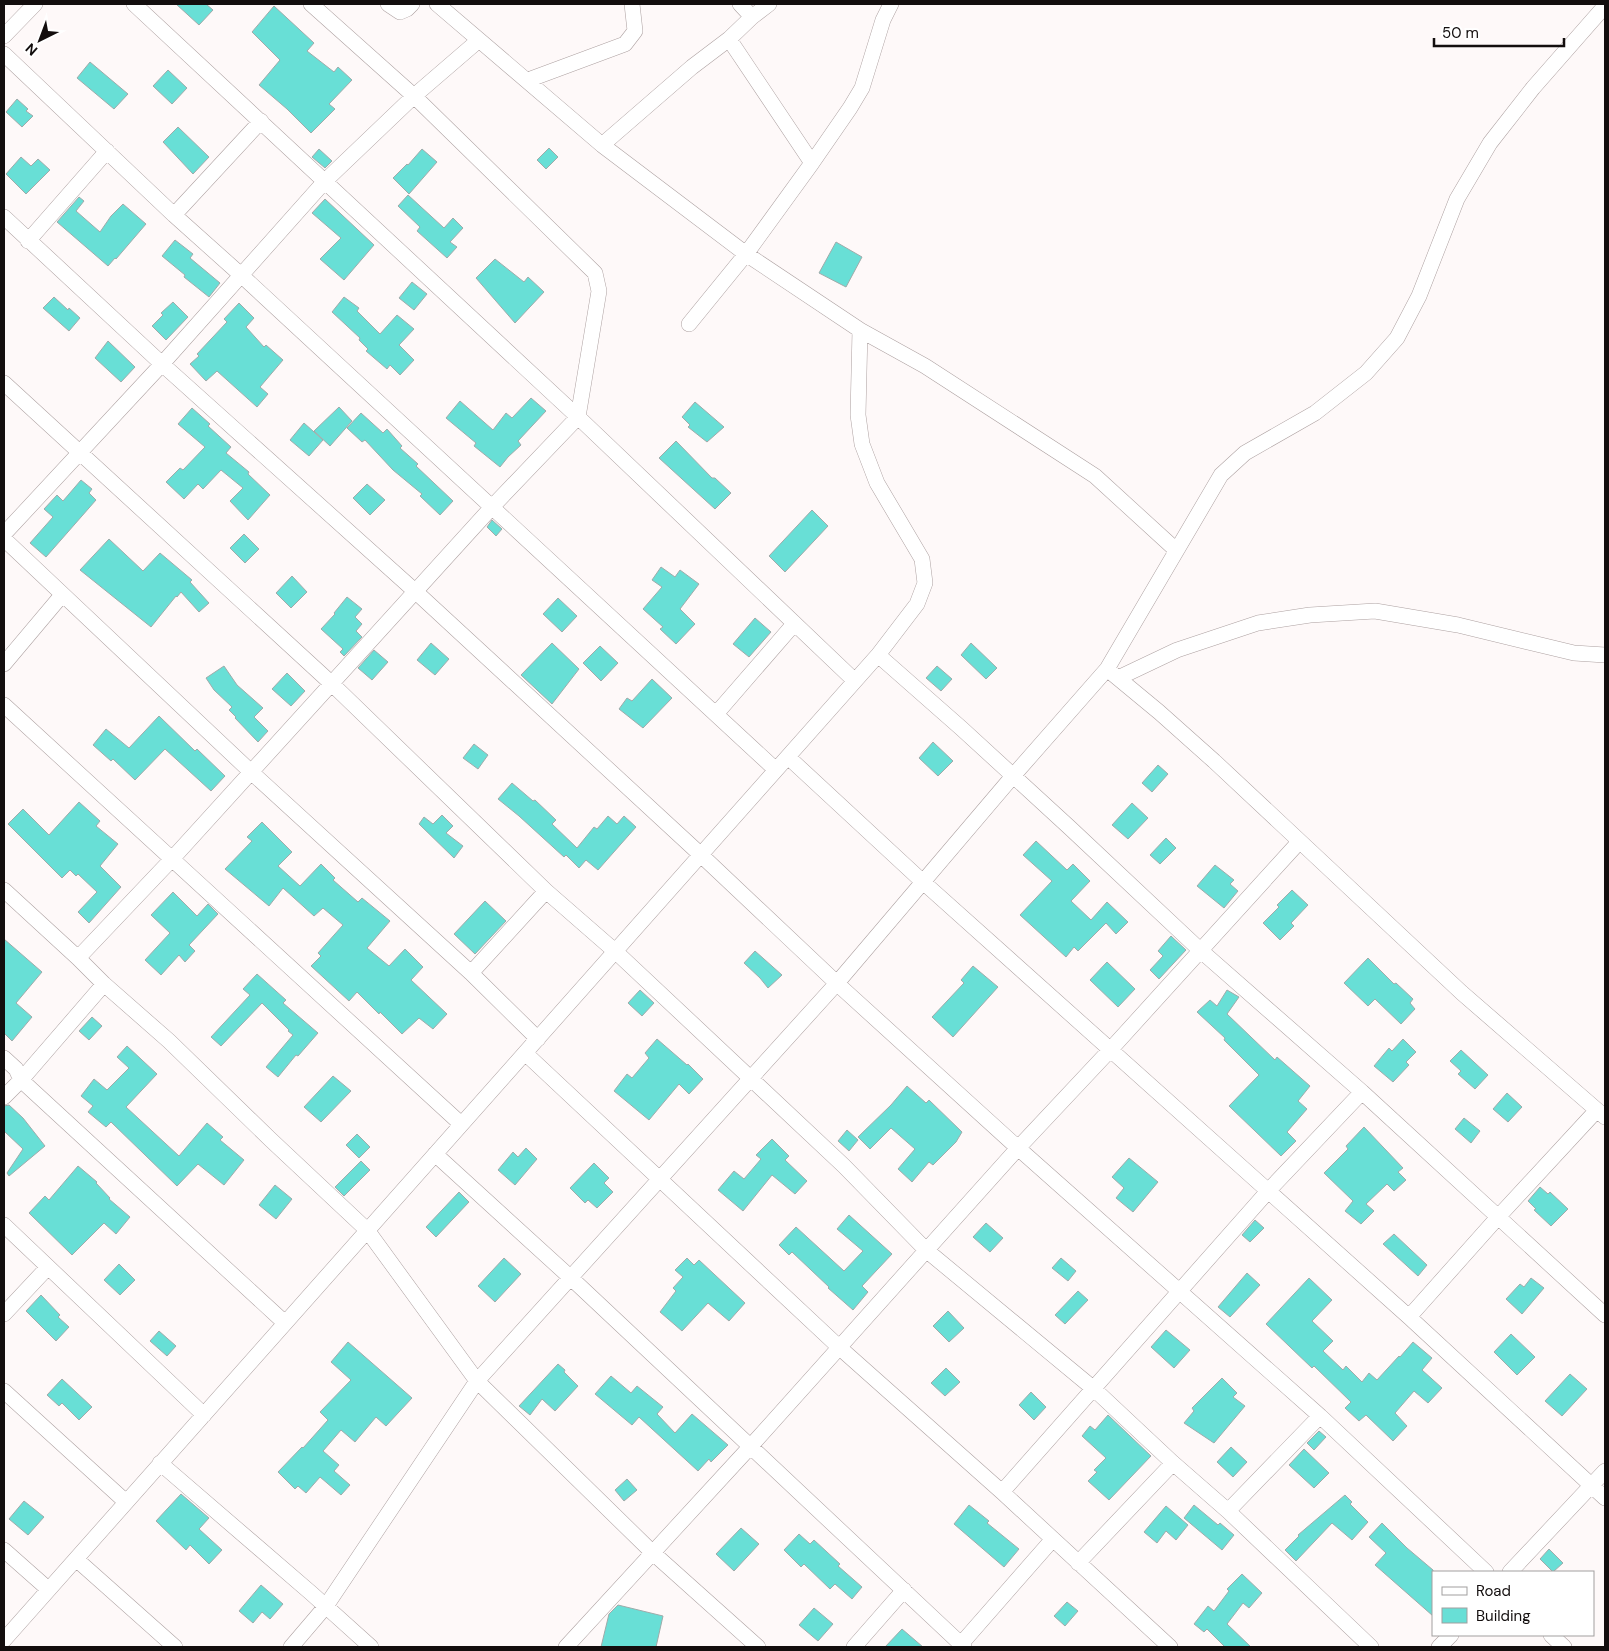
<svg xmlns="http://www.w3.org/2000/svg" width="1609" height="1651" font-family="'DM Sans',sans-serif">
<rect width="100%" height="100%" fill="#fef9f9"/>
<path fill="#68dfd6" stroke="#9fabaa" d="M 176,4 L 206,4 L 213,10 L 199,25 Z
M 274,6 L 314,43 L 307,51 L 334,72 L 338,67 L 352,80 L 329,104 L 335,109 L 311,133 L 287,109 L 259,85 L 280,60 L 252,32 Z
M 90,62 L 128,94 L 114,109 L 77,78 Z
M 168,70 L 187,88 L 172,104 L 153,86 Z
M 17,99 L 28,109 L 26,111 L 33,116 L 22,127 L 6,112 Z
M 178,127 L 209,157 L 193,174 L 163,142 Z
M 549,148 L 558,157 L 546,169 L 537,160 Z
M 319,149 L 332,161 L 325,168 L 312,157 Z
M 422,149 L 437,162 L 409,194 L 393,178 L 407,164 L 408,165 Z
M 21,157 L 31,166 L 38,159 L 50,170 L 26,194 L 6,174 Z
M 408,195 L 444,228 L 453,218 L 463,228 L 450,242 L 457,247 L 447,258 L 417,231 L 420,227 L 398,206 Z
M 79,197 L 84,201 L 76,211 L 100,232 L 111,216 L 123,204 L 146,224 L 116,259 L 115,258 L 108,266 L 57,222 Z
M 325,199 L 374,245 L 344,280 L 320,259 L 341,238 L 312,213 Z
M 175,240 L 193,254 L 190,258 L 220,283 L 209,297 L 184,277 L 185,275 L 162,256 Z
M 836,242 L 862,257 L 846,287 L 819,273 Z
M 495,259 L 524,282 L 528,277 L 544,292 L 515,323 L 476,278 Z
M 412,282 L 427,294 L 414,310 L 399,298 Z
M 54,297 L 68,310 L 69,308 L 80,318 L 69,331 L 43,308 Z
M 344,297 L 359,308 L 357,311 L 380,334 L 397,315 L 414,329 L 399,345 L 414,360 L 400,375 L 390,365 L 387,369 L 366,351 L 368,349 L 359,340 L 360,338 L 332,312 Z
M 173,302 L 188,317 L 166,340 L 152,326 L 163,315 L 161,313 Z
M 239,303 L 254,318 L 246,327 L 264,347 L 266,345 L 283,360 L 260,387 L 268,394 L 257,407 L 217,371 L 206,381 L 190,364 L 199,356 L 197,354 L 227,322 L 224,319 Z
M 108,341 L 135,367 L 121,382 L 95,358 Z
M 531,398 L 546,411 L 518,441 L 521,445 L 508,457 L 500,467 L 474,446 L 476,443 L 446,418 L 460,401 L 493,430 L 506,413 L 512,418 Z
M 695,402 L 724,427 L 707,442 L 688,427 L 690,425 L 682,417 Z
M 339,407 L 352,421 L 330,446 L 314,431 Z
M 192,408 L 210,424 L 208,426 L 231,447 L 226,453 L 249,472 L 248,474 L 270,495 L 248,520 L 230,501 L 243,488 L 221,470 L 203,489 L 198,484 L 184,499 L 166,482 L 180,468 L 183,470 L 205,447 L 178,424 Z
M 361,413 L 383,433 L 387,429 L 402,446 L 400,448 L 418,464 L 416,466 L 453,501 L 440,515 L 420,496 L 422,494 L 393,470 L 365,440 L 362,442 L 347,428 Z
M 304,423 L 323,440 L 309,456 L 290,440 Z
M 676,441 L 712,478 L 715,478 L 731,493 L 715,509 L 659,458 Z
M 81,480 L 92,489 L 89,493 L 96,500 L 46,557 L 30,543 L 53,517 L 44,509 L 57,495 L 63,501 Z
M 367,484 L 385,500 L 370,515 L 353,498 Z
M 812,510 L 828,526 L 785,572 L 769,556 Z
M 492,520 L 502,529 L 496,536 L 487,527 Z
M 244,534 L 259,549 L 245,563 L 230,548 Z
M 109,539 L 143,571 L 160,553 L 192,580 L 190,582 L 209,603 L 199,612 L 181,592 L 177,597 L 176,596 L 151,627 L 80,570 Z
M 661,567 L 675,577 L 680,570 L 699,584 L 680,609 L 695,624 L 676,644 L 660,629 L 663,627 L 643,609 L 662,587 L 652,580 Z
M 292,576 L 307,592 L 291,608 L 276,593 Z
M 347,597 L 362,609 L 355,617 L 362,624 L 356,631 L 362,637 L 344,656 L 340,652 L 343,649 L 321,629 L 335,614 L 334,613 Z
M 558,598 L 577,616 L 562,632 L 543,614 Z
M 755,618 L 771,632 L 749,657 L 733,644 Z
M 431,643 L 449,659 L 435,675 L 417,660 Z
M 552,643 L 579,669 L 552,704 L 521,675 Z
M 971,643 L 997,668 L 986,679 L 961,655 Z
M 600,646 L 618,663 L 601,681 L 583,663 Z
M 374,650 L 388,662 L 372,680 L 358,668 Z
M 224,666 L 237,685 L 263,708 L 254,717 L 268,731 L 258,742 L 235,718 L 236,717 L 229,710 L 232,707 L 214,690 L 206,678 Z
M 937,666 L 952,679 L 941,691 L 926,678 Z
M 287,673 L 305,691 L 291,706 L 272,689 Z
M 652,679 L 672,698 L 643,728 L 619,709 L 627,698 L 632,701 Z
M 159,716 L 195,751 L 197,749 L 225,776 L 211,791 L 165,749 L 135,780 L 113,759 L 111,761 L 93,745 L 106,729 L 129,748 Z
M 933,742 L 953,761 L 938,776 L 919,758 Z
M 474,744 L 488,755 L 478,769 L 463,758 Z
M 1158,765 L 1168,774 L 1152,792 L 1142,783 Z
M 512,783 L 533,801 L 535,800 L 556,820 L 552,824 L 577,848 L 594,827 L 597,829 L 608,816 L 617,824 L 624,816 L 636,827 L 598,870 L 586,860 L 579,868 L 566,855 L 564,857 L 519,816 L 498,799 Z
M 79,802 L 100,821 L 96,826 L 118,844 L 100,866 L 121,887 L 89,923 L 78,912 L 97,892 L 78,874 L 76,876 L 70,870 L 62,878 L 8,824 L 23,809 L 49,835 Z
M 1132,803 L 1148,818 L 1128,839 L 1112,825 Z
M 442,815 L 453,826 L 446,833 L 463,846 L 454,858 L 419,824 L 424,817 L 433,824 Z
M 262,822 L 292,852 L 278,866 L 300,886 L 321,864 L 335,878 L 333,880 L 358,902 L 362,898 L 390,921 L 367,948 L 389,966 L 405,949 L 423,967 L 411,980 L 447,1014 L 433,1029 L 419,1018 L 402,1034 L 380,1012 L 379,1014 L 357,992 L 349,1001 L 311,966 L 321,956 L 318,953 L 343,925 L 323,908 L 314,916 L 283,888 L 269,906 L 225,869 L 252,841 L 247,837 Z
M 1166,838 L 1176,848 L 1160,864 L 1150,855 Z
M 1036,841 L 1067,870 L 1073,864 L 1090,881 L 1071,901 L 1091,920 L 1107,902 L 1128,922 L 1116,934 L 1106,923 L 1078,951 L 1074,947 L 1066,957 L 1020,915 L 1052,881 L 1023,855 Z
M 1215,865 L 1234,880 L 1230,884 L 1238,891 L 1224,908 L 1197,886 Z
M 1292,890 L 1308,905 L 1291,923 L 1294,926 L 1280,940 L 1263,923 L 1279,907 L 1277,905 Z
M 173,892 L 197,916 L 208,904 L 218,914 L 189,945 L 195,951 L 185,962 L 179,955 L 161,975 L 145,960 L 170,933 L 151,915 Z
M 485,901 L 506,921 L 475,954 L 454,934 Z
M 1171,936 L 1186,950 L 1159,979 L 1150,970 L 1163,956 L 1158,951 Z
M 4,939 L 42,972 L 16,1003 L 32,1017 L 12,1041 L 4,1033 Z
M 755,951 L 782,975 L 768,988 L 760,978 L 744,963 Z
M 1368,958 L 1394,984 L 1396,983 L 1413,999 L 1410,1003 L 1415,1009 L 1401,1024 L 1375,999 L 1368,1006 L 1344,983 Z
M 1107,962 L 1135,989 L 1118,1007 L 1090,980 Z
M 973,966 L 998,987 L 953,1037 L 932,1017 L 964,983 L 961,980 Z
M 257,974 L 286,1000 L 283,1003 L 318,1033 L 298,1056 L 296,1055 L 278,1077 L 266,1067 L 293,1035 L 288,1031 L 289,1030 L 262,1003 L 221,1046 L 211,1037 L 250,995 L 243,989 Z
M 640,990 L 654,1003 L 642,1016 L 628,1003 Z
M 1227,990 L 1239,997 L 1227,1014 L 1275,1060 L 1277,1057 L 1310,1086 L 1298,1101 L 1307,1109 L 1287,1132 L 1296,1141 L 1281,1156 L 1229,1106 L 1259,1075 L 1224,1040 L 1225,1038 L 1197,1012 L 1210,1000 L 1217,1006 Z
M 92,1017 L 102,1026 L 89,1040 L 79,1031 Z
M 657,1039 L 687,1065 L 688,1064 L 703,1079 L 689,1094 L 679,1084 L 649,1120 L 614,1091 L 627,1074 L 632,1078 L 649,1058 L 645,1053 Z
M 1403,1039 L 1416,1052 L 1406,1062 L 1409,1065 L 1393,1082 L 1374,1066 L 1389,1048 L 1392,1051 Z
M 127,1046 L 157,1074 L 126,1107 L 179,1156 L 207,1123 L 223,1137 L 220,1140 L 244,1160 L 224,1185 L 198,1164 L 177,1186 L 111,1122 L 106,1127 L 88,1112 L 93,1106 L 81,1096 L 94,1079 L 107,1090 L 129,1068 L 117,1057 Z
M 1461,1050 L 1488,1075 L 1475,1089 L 1458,1074 L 1461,1071 L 1450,1061 Z
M 333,1076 L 351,1091 L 321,1122 L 304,1107 Z
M 907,1086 L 926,1103 L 929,1100 L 962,1132 L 956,1142 L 933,1165 L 929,1162 L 912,1182 L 898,1169 L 915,1149 L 891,1128 L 870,1149 L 858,1137 L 891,1105 Z
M 1507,1093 L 1522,1107 L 1508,1122 L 1493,1109 Z
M 9,1105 L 23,1118 L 45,1146 L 9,1176 L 7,1173 L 23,1149 L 4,1131 L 4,1106 Z
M 1464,1118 L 1480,1131 L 1471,1143 L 1455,1129 Z
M 1364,1127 L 1403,1168 L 1398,1172 L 1406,1180 L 1394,1191 L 1387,1184 L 1366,1204 L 1374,1211 L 1361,1224 L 1345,1211 L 1353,1201 L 1324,1173 L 1348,1149 L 1346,1146 Z
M 847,1130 L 858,1140 L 849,1151 L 838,1141 Z
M 357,1134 L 370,1147 L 359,1158 L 346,1145 Z
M 772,1139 L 789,1156 L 785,1160 L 807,1181 L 795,1194 L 772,1175 L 743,1211 L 718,1190 L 734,1171 L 744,1179 L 761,1159 L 756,1155 Z
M 526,1148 L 537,1159 L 515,1185 L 498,1170 L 513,1152 L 518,1157 Z
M 1129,1158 L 1158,1182 L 1133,1212 L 1116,1198 L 1124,1188 L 1112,1177 Z
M 361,1161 L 370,1170 L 344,1196 L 335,1187 Z
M 594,1163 L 609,1178 L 604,1183 L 613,1192 L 597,1208 L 588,1200 L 585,1203 L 570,1188 Z
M 78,1166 L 97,1182 L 96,1183 L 110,1198 L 109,1199 L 130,1217 L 116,1234 L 104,1223 L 72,1255 L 29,1213 L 45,1196 L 49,1200 Z
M 275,1185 L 292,1199 L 276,1219 L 259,1205 Z
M 1540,1187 L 1548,1194 L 1550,1192 L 1568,1209 L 1551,1226 L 1534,1210 L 1536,1209 L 1528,1201 Z
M 459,1192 L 469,1202 L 436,1237 L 426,1227 Z
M 849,1215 L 892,1254 L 862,1286 L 868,1292 L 853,1310 L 828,1288 L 829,1287 L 792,1252 L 789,1255 L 779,1245 L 796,1227 L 844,1271 L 863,1251 L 837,1229 Z
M 1255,1220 L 1264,1228 L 1250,1242 L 1242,1235 Z
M 986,1223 L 1003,1238 L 990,1252 L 973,1237 Z
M 1394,1234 L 1427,1265 L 1418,1276 L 1383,1244 Z
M 504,1258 L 521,1274 L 495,1302 L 478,1286 Z
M 687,1258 L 694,1265 L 699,1260 L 745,1303 L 729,1321 L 708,1303 L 682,1331 L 660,1312 L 676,1291 L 673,1288 L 683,1277 L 675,1270 Z
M 1061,1258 L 1076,1271 L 1068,1281 L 1052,1268 Z
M 119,1264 L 135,1280 L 120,1295 L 104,1280 Z
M 1247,1273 L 1260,1285 L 1230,1317 L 1218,1307 Z
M 1309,1278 L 1332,1300 L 1312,1321 L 1333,1341 L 1323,1351 L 1343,1370 L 1346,1366 L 1362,1382 L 1369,1373 L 1377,1380 L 1399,1356 L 1400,1357 L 1413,1342 L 1432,1358 L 1422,1370 L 1442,1388 L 1428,1403 L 1414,1391 L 1395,1413 L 1407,1426 L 1393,1441 L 1366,1415 L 1359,1421 L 1345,1408 L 1351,1402 L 1314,1366 L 1312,1368 L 1266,1324 Z
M 1531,1278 L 1544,1288 L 1522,1314 L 1506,1299 L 1520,1284 L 1524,1287 Z
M 1078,1291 L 1088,1300 L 1065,1324 L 1055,1315 Z
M 41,1295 L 60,1315 L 58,1317 L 69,1327 L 56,1341 L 26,1311 Z
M 948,1311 L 964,1328 L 949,1342 L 933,1326 Z
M 1166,1330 L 1190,1350 L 1174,1368 L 1151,1347 Z
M 159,1331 L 176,1346 L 167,1356 L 150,1341 Z
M 1511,1334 L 1535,1357 L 1517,1375 L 1494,1352 Z
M 348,1342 L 412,1398 L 386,1426 L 376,1417 L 355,1442 L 341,1430 L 323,1451 L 339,1465 L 334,1471 L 350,1485 L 341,1495 L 320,1477 L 306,1493 L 298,1486 L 295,1489 L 278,1472 L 302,1447 L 303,1448 L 328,1420 L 320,1412 L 351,1380 L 331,1362 Z
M 558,1364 L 565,1370 L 564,1372 L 578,1386 L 555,1411 L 542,1399 L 530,1415 L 519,1406 Z
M 946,1368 L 960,1382 L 945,1396 L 931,1383 Z
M 1570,1374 L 1587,1389 L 1562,1416 L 1545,1401 Z
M 611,1376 L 631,1393 L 637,1386 L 663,1407 L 657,1414 L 675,1433 L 692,1414 L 728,1445 L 711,1462 L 709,1459 L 698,1471 L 639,1417 L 632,1425 L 595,1394 Z
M 1222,1378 L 1237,1393 L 1233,1397 L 1245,1406 L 1214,1443 L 1184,1423 L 1194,1411 L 1192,1408 Z
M 62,1379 L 92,1407 L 79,1420 L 62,1403 L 59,1406 L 47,1395 Z
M 1031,1392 L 1046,1407 L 1034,1420 L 1019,1405 Z
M 1108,1415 L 1151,1456 L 1109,1500 L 1088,1481 L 1097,1472 L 1094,1470 L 1106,1458 L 1082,1436 L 1090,1426 L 1095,1430 Z
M 1319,1431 L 1326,1437 L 1314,1450 L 1307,1443 Z
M 1231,1447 L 1247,1462 L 1233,1477 L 1217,1462 Z
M 1304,1449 L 1329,1473 L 1314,1488 L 1289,1465 Z
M 627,1479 L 637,1490 L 624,1501 L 615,1490 Z
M 181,1494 L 209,1518 L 199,1529 L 222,1550 L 209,1564 L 190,1545 L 186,1550 L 156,1521 Z
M 1345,1495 L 1352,1502 L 1350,1504 L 1368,1522 L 1352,1540 L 1332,1523 L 1296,1561 L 1285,1550 L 1299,1536 L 1298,1535 Z
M 24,1501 L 44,1517 L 28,1535 L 9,1519 Z
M 969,1505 L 989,1521 L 987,1523 L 1019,1549 L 1004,1567 L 954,1524 Z
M 1194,1505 L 1218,1525 L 1220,1523 L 1234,1535 L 1222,1550 L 1184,1518 Z
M 1166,1506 L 1188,1525 L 1176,1540 L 1166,1531 L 1157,1543 L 1144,1532 Z
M 1382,1523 L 1407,1548 L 1433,1570 L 1433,1616 L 1375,1565 L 1386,1553 L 1369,1537 Z
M 741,1528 L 759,1544 L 734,1571 L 716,1554 Z
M 799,1534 L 810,1544 L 814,1540 L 840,1564 L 838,1566 L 862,1587 L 852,1599 L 835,1584 L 830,1589 L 804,1564 L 801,1567 L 784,1550 Z
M 1549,1549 L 1563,1563 L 1553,1572 L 1540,1559 Z
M 1242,1574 L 1262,1593 L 1249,1608 L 1243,1603 L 1227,1624 L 1251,1647 L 1225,1647 L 1207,1629 L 1204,1632 L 1194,1624 L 1208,1606 L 1214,1611 L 1229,1591 L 1227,1589 Z
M 261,1585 L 283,1604 L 270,1619 L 262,1612 L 253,1623 L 239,1611 Z
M 1067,1602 L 1078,1611 L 1065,1626 L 1054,1616 Z
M 618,1605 L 663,1616 L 656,1647 L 601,1647 L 609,1614 Z
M 814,1608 L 833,1624 L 818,1641 L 799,1625 Z
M 902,1629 L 923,1647 L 885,1647 Z"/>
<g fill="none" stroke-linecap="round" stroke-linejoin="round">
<defs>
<path id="street" d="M 134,4 L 578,417 L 855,681
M 388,4 L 400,12 L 407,9 L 412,4
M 437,4 L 602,145 L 746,254 L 860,330 L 925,366 L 1095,476 L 1176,550
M 740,4 L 752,17
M 4,36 L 35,4
M 729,39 L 812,163
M 4,54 L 174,215 L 241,275 L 776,770
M 528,80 L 625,44 L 635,31 L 632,4
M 602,145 L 692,67 L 729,39 L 752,17 L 769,4
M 174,215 L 261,121
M 4,217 L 162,364 L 416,592 L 701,855 L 843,989 L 1018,1148 L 1320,1416 L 1486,1572
M 28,241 L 107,151
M 689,324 L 746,254 L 812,163 L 850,108 L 862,88 L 883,20 L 891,4
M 4,383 L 332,684 L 546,891 L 616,952 L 844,1166 L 926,1250 L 1094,1389 L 1173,1463 L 1228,1511 L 1371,1647
M 4,534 L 162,364 L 325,181 L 414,96 L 479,40
M 4,539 L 250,771 L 471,973 L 538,1039
M 878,655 L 961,728 L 1069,827 L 1200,950 L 1362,1092 L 1605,1315
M 4,664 L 62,595
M 1107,669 L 1159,712 L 1214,761 L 1462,993 L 1605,1117
M 1118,678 L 1177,650 L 1258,623 L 1310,615 L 1375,611 L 1458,625 L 1574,653 L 1605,655
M 4,705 L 461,1124
M 716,714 L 794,624
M 788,757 L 923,882 L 1409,1317 L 1605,1498
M 4,890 L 78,958 L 104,984 L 169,1041 L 271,1140 L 367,1230 L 477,1381 L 653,1553 L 758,1647
M 78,958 L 172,859 L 492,507 L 578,417 L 599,291 L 595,273 L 414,96 L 311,4
M 471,973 L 546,891
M 525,1053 L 840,1348 L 1002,1492 L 1170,1647
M 4,1058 L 16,1069 L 21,1080 L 285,1323
M 4,1097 L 21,1080 L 104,984
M 435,1154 L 571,1278 L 964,1647
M 4,1225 L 204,1415
M 4,1314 L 48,1267
M 1409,1317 L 1499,1216 L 1597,1110
M 4,1391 L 126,1502
M 160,1463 L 311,1593 L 371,1647
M 1002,1492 L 1269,1190 L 1362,1092
M 1228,1511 L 1320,1416
M 4,1550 L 48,1589
M 76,1559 L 175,1647
M 1078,1563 L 1173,1463
M 1510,1572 L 1605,1471
M 1551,1635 L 1564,1647
M 4,1640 L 878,655 L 917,604 L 925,583 L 922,559 L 877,483 L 862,444 L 858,415 L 860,330
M 961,1644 L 1053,1539
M 291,1647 L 326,1606 L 477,1381 L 837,983 L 1013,776 L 1107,669 L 1221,475 L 1245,453 L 1315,413 L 1366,373 L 1397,338 L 1419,296 L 1457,199 L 1490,143 L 1533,88 L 1605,6
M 566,1647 L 750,1447 L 1018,1148 L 1111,1049 L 1299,842
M 854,1647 L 904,1590
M 1439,1647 L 1451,1635"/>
</defs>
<use href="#street" stroke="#ada1a1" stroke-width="16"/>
<use href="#street" stroke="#fff" stroke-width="15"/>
</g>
<rect width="1609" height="1651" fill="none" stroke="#130e0e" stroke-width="10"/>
<rect x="1432" y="1571" width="162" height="65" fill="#ffffff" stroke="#a19f9f"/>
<rect x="1442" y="1587" width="25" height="8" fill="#ffffff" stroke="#a19f9f"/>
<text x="1476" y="1596" font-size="15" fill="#130e0e">Road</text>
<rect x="1442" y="1608" width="25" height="15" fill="#68dfd6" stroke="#a19f9f"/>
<text x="1476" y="1621" font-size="15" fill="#130e0e">Building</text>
<g transform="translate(40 40) rotate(222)" stroke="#ffffff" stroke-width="4" paint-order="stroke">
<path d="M0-4L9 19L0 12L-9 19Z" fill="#130e0e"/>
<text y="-8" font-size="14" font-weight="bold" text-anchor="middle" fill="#130e0e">N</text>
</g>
<path d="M1434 38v8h130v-8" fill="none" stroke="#130e0e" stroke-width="2.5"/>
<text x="1442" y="38" font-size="15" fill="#130e0e" stroke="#ffffff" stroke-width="4" paint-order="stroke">50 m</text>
</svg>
